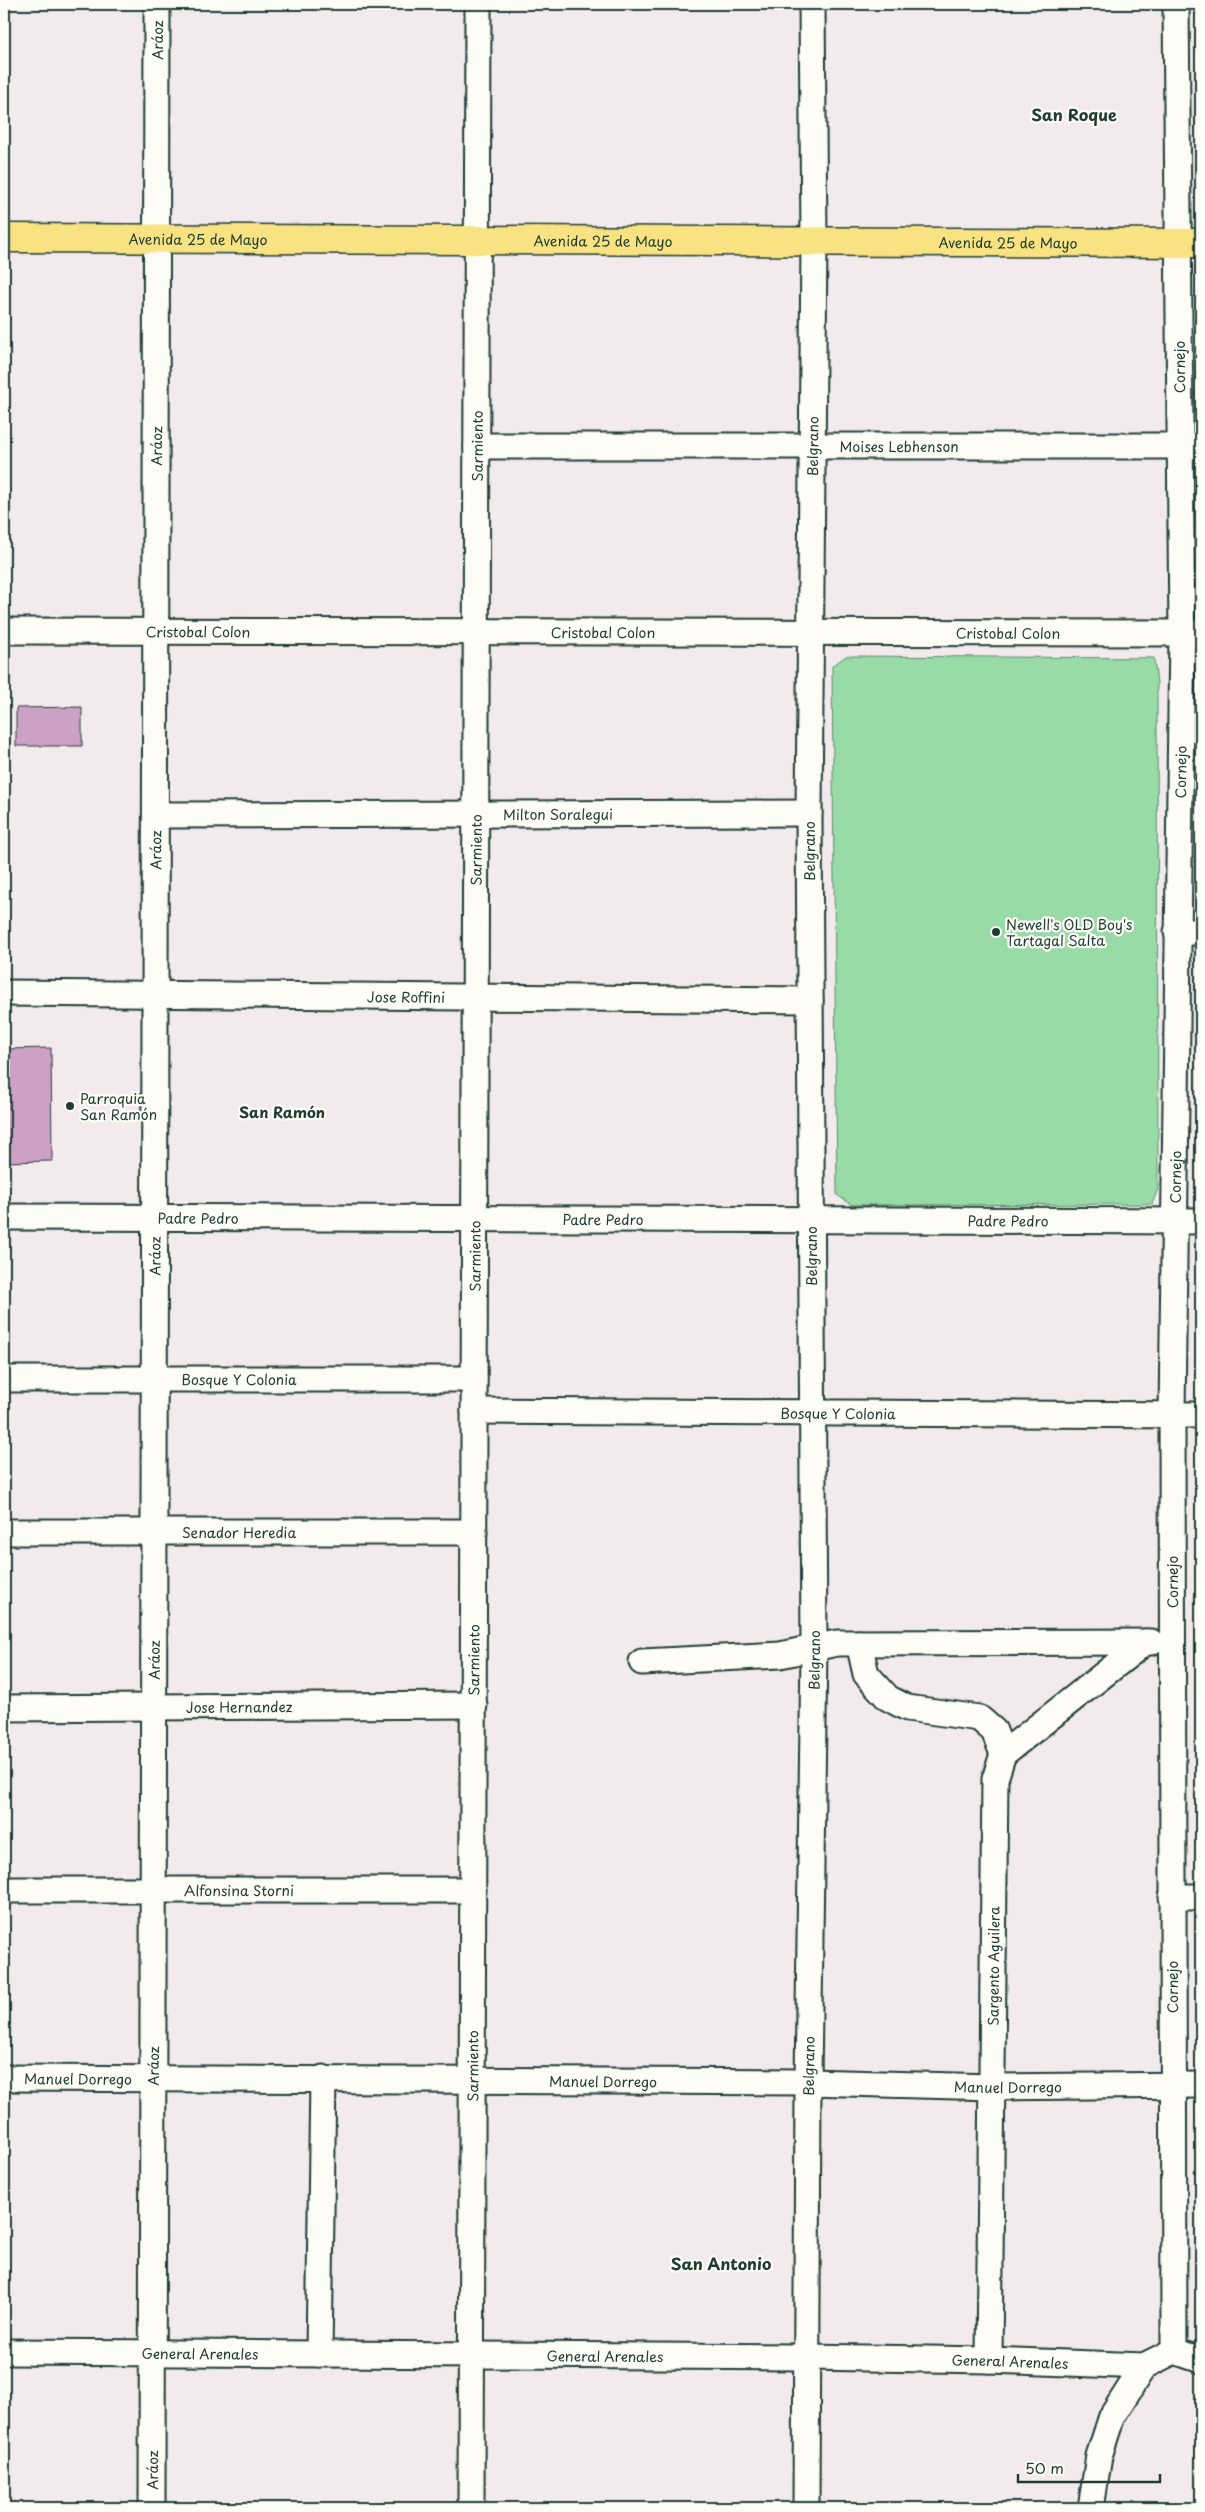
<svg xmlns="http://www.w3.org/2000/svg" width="1205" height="2512" font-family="'Playpen Sans',sans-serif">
<rect width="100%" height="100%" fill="#f3eaed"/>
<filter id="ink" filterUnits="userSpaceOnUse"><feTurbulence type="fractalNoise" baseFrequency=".02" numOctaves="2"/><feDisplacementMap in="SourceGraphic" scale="10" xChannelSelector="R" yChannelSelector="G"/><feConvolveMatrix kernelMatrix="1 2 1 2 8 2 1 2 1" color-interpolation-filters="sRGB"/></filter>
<g filter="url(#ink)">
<path fill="#98dba6" stroke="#5c8c6d" d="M 846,656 L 1154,658 L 1157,683 L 1158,1189 L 1152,1204 L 852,1205 L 837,1195 L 832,666 Z"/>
<path fill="#cda1c5" stroke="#1f3d34" d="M 82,707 L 82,746 L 16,746 L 16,708 Z
M 51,1048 L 52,1161 L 4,1162 L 4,1049 Z"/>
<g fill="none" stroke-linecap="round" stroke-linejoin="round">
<defs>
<g id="minor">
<path id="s1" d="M 477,446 L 1201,446"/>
<path id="s2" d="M 4,631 L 1201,633"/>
<path id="s3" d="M 157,815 L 809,813"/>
<path d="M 1177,932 L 1201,932"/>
<path id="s4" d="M 4,993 L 810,1000"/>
<path id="s5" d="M 4,1217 L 1201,1221"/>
<path id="s6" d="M 4,1379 L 474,1379"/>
<path id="s7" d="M 474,1411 L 1201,1415"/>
<path id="s8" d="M 4,1532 L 474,1532"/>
<path d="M 859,1643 L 866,1674 L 888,1698 L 907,1708 L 979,1718 L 994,1731 L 1003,1754"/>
<path d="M 642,1662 L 780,1655 L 837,1643 L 1151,1642"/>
<path id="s9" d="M 4,1708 L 474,1705"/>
<path id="s10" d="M 4,1890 L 473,1890"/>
<path d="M 1172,1897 L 1201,1897"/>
<path id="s11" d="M 4,2078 L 808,2082 L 993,2087 L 1201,2085"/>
<path id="s12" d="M 1174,2351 L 1172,1415 L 1182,633 L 1176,4"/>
<path id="s13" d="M 4,2352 L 806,2357 L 989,2360 L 1144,2366 L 1174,2351 L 1201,2360"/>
<path d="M 319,2354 L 323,2078"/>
<path id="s14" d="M 989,2360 L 995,1779 L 1003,1754 L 1145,1642"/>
<path id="s15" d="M 152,2508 L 157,4"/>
<path id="s16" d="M 471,2508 L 478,4"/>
<path id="s17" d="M 806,2508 L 808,2082 L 814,1649 L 809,813 L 814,241 L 812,4"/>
<path d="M 1091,2508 L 1099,2456 L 1112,2416 L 1144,2366"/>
</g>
<g id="major">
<path id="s18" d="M 4,238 L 1201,243"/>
</g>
</defs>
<use href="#minor" stroke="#1f3d34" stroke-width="29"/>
<use href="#major" stroke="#1f3d34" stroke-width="31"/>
<use href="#minor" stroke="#fdfcf7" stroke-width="25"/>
<use href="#major" stroke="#f8e281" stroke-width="28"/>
</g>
</g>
<g fill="#1f3d34" stroke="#fdfcf7" stroke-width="2">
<circle cx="996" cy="932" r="5"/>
<circle cx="70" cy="1106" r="5"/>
</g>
<g text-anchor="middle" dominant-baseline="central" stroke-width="4.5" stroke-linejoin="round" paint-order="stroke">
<g font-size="14" fill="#1f3d34" stroke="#fdfcf7">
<text stroke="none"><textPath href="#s15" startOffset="2468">Aráoz</textPath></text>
<text stroke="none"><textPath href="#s18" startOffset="194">Avenida 25 de Mayo</textPath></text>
<text stroke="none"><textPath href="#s18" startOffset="599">Avenida 25 de Mayo</textPath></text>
<text stroke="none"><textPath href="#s18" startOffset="1004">Avenida 25 de Mayo</textPath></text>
<text transform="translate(1179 367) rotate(-90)">Cornejo</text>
<text stroke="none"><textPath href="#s15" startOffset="2062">Aráoz</textPath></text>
<text stroke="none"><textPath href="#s16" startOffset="2062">Sarmiento</textPath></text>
<text stroke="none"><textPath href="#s17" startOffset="2062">Belgrano</textPath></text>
<text stroke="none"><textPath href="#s1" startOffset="422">Moises Lebhenson</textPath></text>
<text stroke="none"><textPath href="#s2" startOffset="194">Cristobal Colon</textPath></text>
<text stroke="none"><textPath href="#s2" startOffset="599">Cristobal Colon</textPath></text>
<text stroke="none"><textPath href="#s2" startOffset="1004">Cristobal Colon</textPath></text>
<text stroke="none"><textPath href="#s12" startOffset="1579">Cornejo</textPath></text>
<text stroke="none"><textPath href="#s3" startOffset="401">Milton Soralegui</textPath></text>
<text stroke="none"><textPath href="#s15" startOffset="1658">Aráoz</textPath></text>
<text stroke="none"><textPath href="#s16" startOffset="1658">Sarmiento</textPath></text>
<text transform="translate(809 851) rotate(-90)">Belgrano</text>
<text stroke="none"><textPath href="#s4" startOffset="402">Jose Roffini</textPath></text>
<text stroke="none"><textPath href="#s12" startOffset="1174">Cornejo</textPath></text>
<text stroke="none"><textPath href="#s5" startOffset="194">Padre Pedro</textPath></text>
<text stroke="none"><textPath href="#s5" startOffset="599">Padre Pedro</textPath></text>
<text stroke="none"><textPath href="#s5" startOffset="1004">Padre Pedro</textPath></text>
<text stroke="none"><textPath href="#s15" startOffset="1252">Aráoz</textPath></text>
<text stroke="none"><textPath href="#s16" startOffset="1252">Sarmiento</textPath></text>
<text transform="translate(811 1256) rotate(-90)">Belgrano</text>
<text stroke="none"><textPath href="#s6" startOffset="235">Bosque Y Colonia</textPath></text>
<text stroke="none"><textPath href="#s7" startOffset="364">Bosque Y Colonia</textPath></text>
<text stroke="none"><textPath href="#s8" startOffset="235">Senador Heredia</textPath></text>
<text transform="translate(1172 1582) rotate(-90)">Cornejo</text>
<text stroke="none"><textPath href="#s15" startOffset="848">Aráoz</textPath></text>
<text stroke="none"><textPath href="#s16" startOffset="848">Sarmiento</textPath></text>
<text stroke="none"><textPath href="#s17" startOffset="848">Belgrano</textPath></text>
<text stroke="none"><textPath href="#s9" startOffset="235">Jose Hernandez</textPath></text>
<text stroke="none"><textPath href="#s10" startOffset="235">Alfonsina Storni</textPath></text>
<text stroke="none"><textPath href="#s14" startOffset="394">Sargento Aguilera</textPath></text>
<text transform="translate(1172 1987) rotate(-90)">Cornejo</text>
<text stroke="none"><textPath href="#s15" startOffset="442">Aráoz</textPath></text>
<text stroke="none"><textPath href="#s16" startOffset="442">Sarmiento</textPath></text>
<text stroke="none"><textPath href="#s17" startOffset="442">Belgrano</textPath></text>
<text stroke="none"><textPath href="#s11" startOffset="74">Manuel Dorrego</textPath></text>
<text stroke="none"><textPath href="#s11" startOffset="599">Manuel Dorrego</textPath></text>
<text stroke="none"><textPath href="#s11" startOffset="1004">Manuel Dorrego</textPath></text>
<text stroke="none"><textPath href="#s13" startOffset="196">General Arenales</textPath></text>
<text stroke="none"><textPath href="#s13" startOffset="601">General Arenales</textPath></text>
<text stroke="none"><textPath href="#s13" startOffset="1006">General Arenales</textPath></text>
<text stroke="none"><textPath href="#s15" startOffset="38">Aráoz</textPath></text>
</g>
<g font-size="14" fill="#1f3d34" stroke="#fdfcf7" text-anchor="start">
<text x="1006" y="924">Newell's OLD Boy's<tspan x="1006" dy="16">Tartagal Salta</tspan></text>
<text x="80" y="1098">Parroquia<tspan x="80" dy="16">San Ramón</tspan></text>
</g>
<g font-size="15" font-weight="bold" fill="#1f3d34" stroke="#fdfcf7">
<text x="282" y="1111">San Ramón</text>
</g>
<g font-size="16" font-weight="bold" fill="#1f3d34" stroke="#fdfcf7">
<text x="1074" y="114">San Roque</text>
<text x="721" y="2263">San Antonio</text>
</g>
</g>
<rect width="1205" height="2512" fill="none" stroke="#fdfcf7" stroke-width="20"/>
<rect x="10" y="10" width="1185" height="2492" fill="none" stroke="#1f3d34" stroke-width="2" filter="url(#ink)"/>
<path d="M1018 2474v8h142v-8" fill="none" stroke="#1f3d34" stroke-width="2.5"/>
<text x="1025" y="2474" font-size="15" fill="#1f3d34" stroke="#fdfcf7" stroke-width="4" paint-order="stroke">50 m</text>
</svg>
